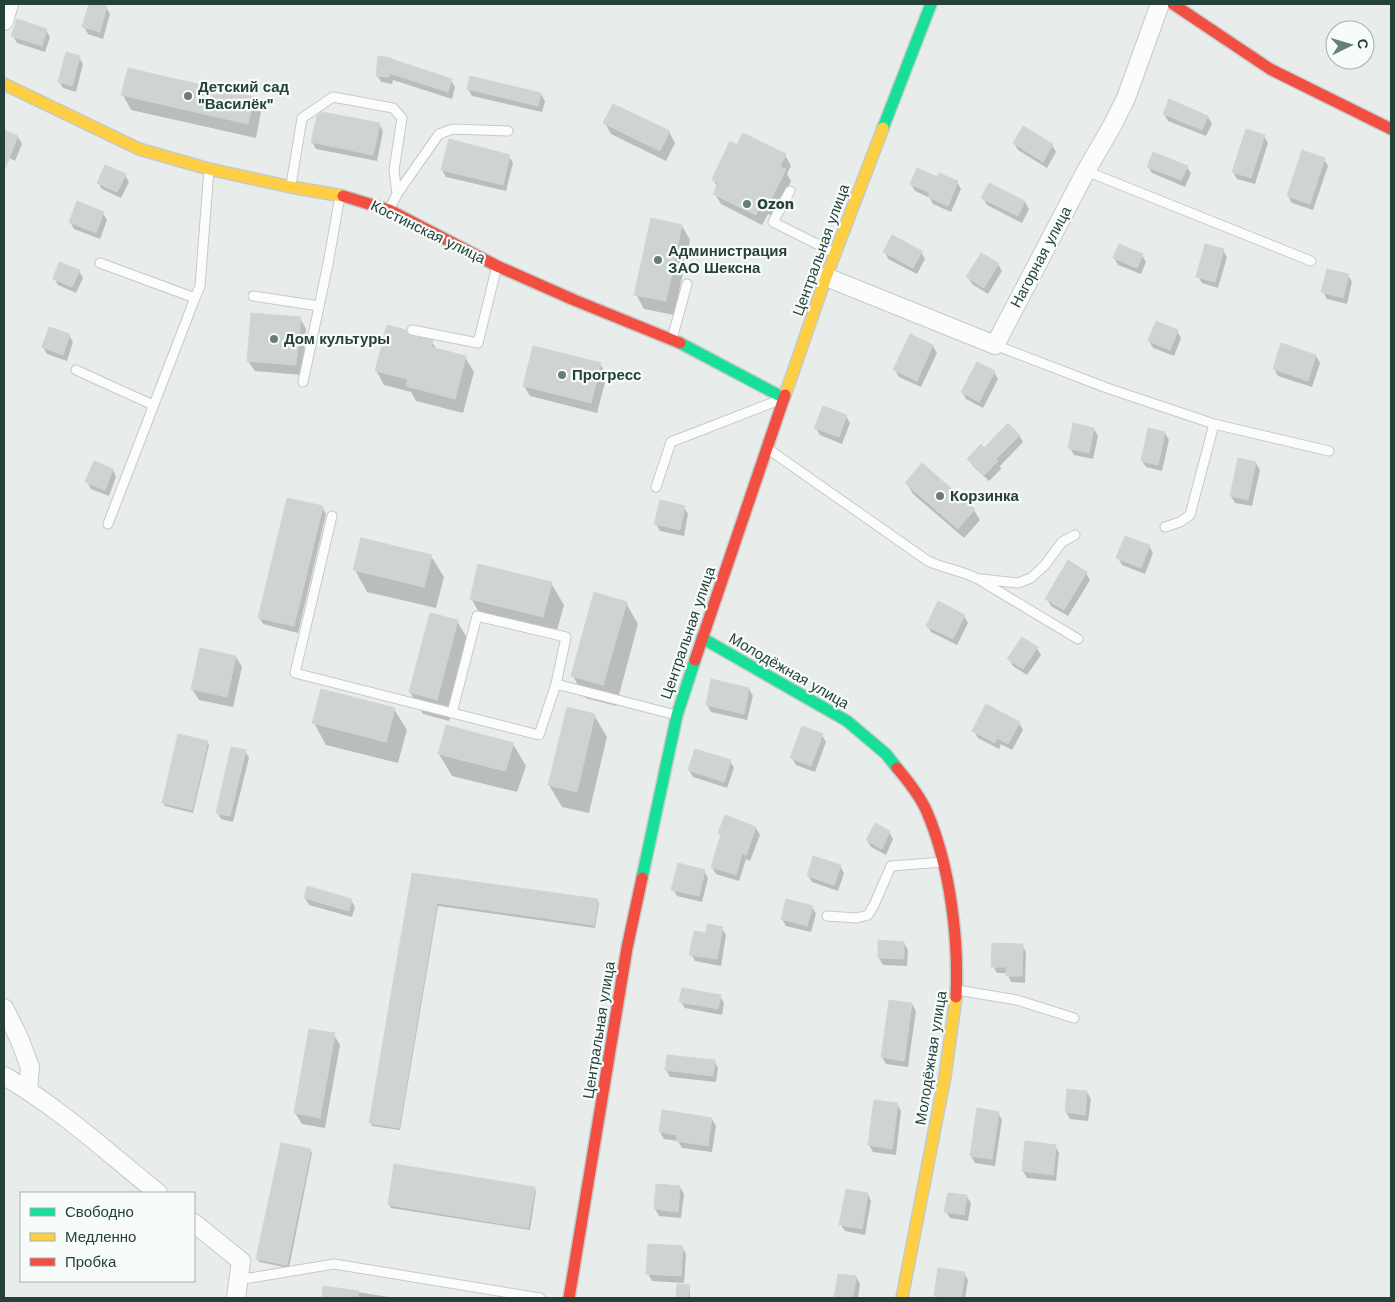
<svg xmlns="http://www.w3.org/2000/svg" width="1395" height="1302" font-family="'Work Sans',sans-serif">
<rect width="100%" height="100%" fill="#e8edeb"/>
<path fill="#0003" d="M 91,4 L 106,7 L 110,14 L 103,39 L 88,34 L 84,27 Z
M 46,30 L 50,37 L 45,52 L 17,43 L 13,36 Z
M 79,57 L 83,64 L 76,92 L 63,88 L 59,81 Z
M 390,59 L 451,80 L 455,87 L 452,99 L 393,80 L 392,84 L 381,82 L 377,75 Z
M 468,89 L 541,94 L 545,101 L 542,112 L 472,96 Z
M 123,95 L 253,98 L 261,112 L 256,138 L 131,110 Z
M 1164,114 L 1208,117 L 1212,124 L 1206,136 L 1168,121 Z
M 605,123 L 669,132 L 675,143 L 666,161 L 611,134 Z
M 379,124 L 383,131 L 377,161 L 316,149 L 312,142 Z
M 4,132 L 18,137 L 22,144 L 15,161 L 4,156 Z
M 1264,136 L 1268,143 L 1255,184 L 1237,179 L 1233,172 Z
M 1014,143 L 1052,145 L 1056,152 L 1047,168 L 1018,150 Z
M 738,146 L 785,155 L 791,166 L 787,174 L 791,181 L 773,217 L 768,214 L 762,225 L 721,204 L 715,194 L 718,188 L 713,179 Z
M 509,156 L 513,163 L 506,191 L 446,177 L 442,170 Z
M 1324,159 L 1328,166 L 1313,210 L 1292,203 L 1288,196 Z
M 1148,166 L 1187,167 L 1191,173 L 1185,187 L 1152,173 Z
M 125,175 L 129,182 L 121,198 L 102,189 L 98,183 Z
M 957,182 L 961,189 L 951,212 L 933,204 L 930,198 L 915,191 L 911,184 Z
M 990,185 L 1025,202 L 1029,209 L 1022,223 L 987,205 L 983,198 Z
M 103,213 L 107,220 L 100,239 L 74,229 L 70,222 Z
M 682,226 L 690,240 L 674,315 L 644,309 L 636,294 Z
M 1223,250 L 1227,257 L 1218,288 L 1202,283 L 1198,276 Z
M 885,252 L 921,252 L 925,259 L 917,274 L 888,259 Z
M 1142,255 L 1146,262 L 1141,274 L 1118,265 L 1114,258 Z
M 998,264 L 1002,271 L 988,294 L 972,284 L 968,277 Z
M 79,271 L 83,278 L 76,293 L 58,285 L 54,278 Z
M 1348,275 L 1352,282 L 1347,304 L 1327,299 L 1323,292 Z
M 300,318 L 306,329 L 302,375 L 255,371 L 248,361 Z
M 1177,331 L 1181,338 L 1174,356 L 1153,348 L 1149,341 Z
M 69,335 L 73,342 L 67,361 L 47,354 L 43,347 Z
M 408,336 L 432,342 L 437,350 L 465,357 L 474,372 L 463,413 L 416,401 L 411,392 L 384,385 L 376,370 Z
M 933,346 L 937,353 L 921,387 L 899,377 L 895,370 Z
M 1316,356 L 1320,363 L 1312,387 L 1278,376 L 1274,369 Z
M 977,363 L 994,372 L 998,379 L 983,408 L 966,399 L 962,392 Z
M 600,364 L 607,375 L 597,413 L 530,396 L 524,386 Z
M 846,416 L 850,423 L 842,444 L 820,435 L 816,428 Z
M 1094,429 L 1098,436 L 1093,459 L 1074,455 L 1070,448 Z
M 1165,433 L 1169,440 L 1162,471 L 1146,467 L 1142,461 Z
M 1019,435 L 1023,442 L 1000,466 L 1001,469 L 989,481 L 973,466 L 969,459 L 984,449 Z
M 1256,463 L 1260,470 L 1252,506 L 1235,503 L 1231,496 Z
M 113,470 L 116,477 L 109,496 L 91,489 L 87,482 Z
M 907,483 L 974,510 L 980,520 L 964,538 L 913,494 Z
M 322,507 L 326,514 L 298,633 L 263,624 L 259,617 Z
M 684,507 L 688,514 L 684,536 L 660,531 L 656,524 Z
M 1149,546 L 1153,553 L 1145,574 L 1122,565 L 1118,558 Z
M 431,556 L 444,577 L 436,608 L 367,592 L 355,570 Z
M 1086,573 L 1090,580 L 1068,616 L 1051,606 L 1047,599 Z
M 551,583 L 564,605 L 555,638 L 483,620 L 471,598 Z
M 626,603 L 638,624 L 616,706 L 585,698 L 573,676 Z
M 964,616 L 968,623 L 957,645 L 931,632 L 927,625 Z
M 457,621 L 470,643 L 449,721 L 423,714 L 410,692 Z
M 1037,648 L 1041,655 L 1027,675 L 1013,666 L 1009,659 Z
M 236,657 L 242,667 L 233,707 L 199,700 L 192,689 Z
M 749,689 L 753,696 L 747,720 L 711,712 L 707,705 Z
M 394,709 L 407,730 L 398,763 L 326,745 L 314,723 Z
M 594,715 L 607,737 L 589,813 L 562,807 L 549,785 Z
M 1019,723 L 1023,730 L 1012,750 L 1001,744 L 999,749 L 978,738 L 974,731 Z
M 822,735 L 826,742 L 815,772 L 796,765 L 792,758 Z
M 207,742 L 209,745 L 193,813 L 165,806 L 163,803 Z
M 513,744 L 526,766 L 517,792 L 452,776 L 439,754 Z
M 245,751 L 249,758 L 233,822 L 221,819 L 217,812 Z
M 730,761 L 734,768 L 727,788 L 693,777 L 689,770 Z
M 756,828 L 760,835 L 750,861 L 746,859 L 739,881 L 716,874 L 712,867 L 721,837 L 719,833 Z
M 889,832 L 893,839 L 886,855 L 871,847 L 867,840 Z
M 840,866 L 844,873 L 838,891 L 812,882 L 808,875 Z
M 704,871 L 708,878 L 702,902 L 677,896 L 673,889 Z
M 413,874 L 597,900 L 599,903 L 595,928 L 438,906 L 400,1130 L 372,1126 L 371,1123 Z
M 305,898 L 351,900 L 355,907 L 352,917 L 309,905 Z
M 812,907 L 816,914 L 811,932 L 786,926 L 782,919 Z
M 722,928 L 726,935 L 721,966 L 695,961 L 691,954 L 707,934 Z
M 904,943 L 908,950 L 907,966 L 883,965 L 879,958 Z
M 1022,945 L 1026,952 L 1025,983 L 1011,982 L 1007,973 L 997,973 L 993,966 Z
M 720,996 L 724,1003 L 722,1015 L 685,1008 L 681,1002 Z
M 912,1004 L 916,1011 L 908,1067 L 886,1064 L 882,1057 Z
M 334,1035 L 340,1045 L 325,1128 L 302,1124 L 295,1113 Z
M 714,1061 L 718,1068 L 716,1082 L 670,1077 L 666,1070 Z
M 1087,1092 L 1091,1099 L 1088,1121 L 1070,1119 L 1066,1112 Z
M 897,1104 L 901,1111 L 896,1155 L 873,1152 L 869,1145 Z
M 998,1113 L 1002,1120 L 995,1166 L 975,1163 L 971,1156 Z
M 712,1119 L 716,1126 L 712,1152 L 682,1148 L 678,1141 L 664,1139 L 660,1132 Z
M 1055,1146 L 1059,1153 L 1056,1181 L 1027,1178 L 1023,1171 Z
M 310,1150 L 312,1153 L 289,1268 L 259,1262 L 258,1259 Z
M 680,1187 L 684,1194 L 681,1218 L 659,1216 L 655,1209 Z
M 534,1188 L 536,1191 L 530,1230 L 391,1208 L 389,1205 Z
M 868,1194 L 871,1201 L 865,1235 L 845,1231 L 841,1225 Z
M 967,1197 L 971,1203 L 968,1221 L 950,1218 L 946,1212 Z
M 649,1245 L 682,1247 L 686,1254 L 684,1283 L 652,1281 L 648,1274 Z
M 964,1273 L 968,1280 L 965,1298 L 937,1298 L 936,1296 Z
M 839,1275 L 856,1277 L 860,1284 L 858,1298 L 836,1298 Z
M 679,1286 L 689,1287 L 690,1290 L 690,1298 L 678,1298 Z
M 325,1287 L 395,1298 L 323,1298 Z"/>
<path fill="#cfd4d2" stroke="#d1d6d4" d="M 89,4 L 99,4 L 107,6 L 100,32 L 82,27 Z
M 17,19 L 47,29 L 42,46 L 11,36 Z
M 66,52 L 80,56 L 72,86 L 58,82 Z
M 378,56 L 391,58 L 391,59 L 452,79 L 448,92 L 389,73 L 389,77 L 376,76 Z
M 128,68 L 254,97 L 248,124 L 121,95 Z
M 470,76 L 541,93 L 538,106 L 467,89 Z
M 1169,99 L 1208,116 L 1202,130 L 1163,114 Z
M 613,104 L 670,131 L 660,151 L 603,123 Z
M 322,112 L 380,123 L 373,155 L 311,142 L 317,116 Z
M 1023,126 L 1053,144 L 1043,162 L 1013,143 Z
M 1246,129 L 1265,135 L 1251,178 L 1232,172 Z
M 4,130 L 18,136 L 4,171 Z
M 743,133 L 786,154 L 780,167 L 786,169 L 767,207 L 761,204 L 756,215 L 713,194 L 718,183 L 712,179 L 730,141 L 737,145 Z
M 449,139 L 510,155 L 503,185 L 441,170 Z
M 1302,150 L 1325,158 L 1310,204 L 1287,196 Z
M 1153,152 L 1188,166 L 1181,180 L 1147,167 Z
M 105,165 L 126,174 L 117,192 L 97,183 Z
M 917,168 L 937,177 L 939,173 L 958,181 L 948,206 L 928,197 L 930,193 L 910,184 Z
M 989,183 L 1025,201 L 1018,216 L 981,198 Z
M 77,201 L 104,212 L 96,233 L 69,222 Z
M 651,218 L 682,225 L 666,301 L 634,295 Z
M 892,235 L 922,251 L 913,268 L 883,252 Z
M 1119,244 L 1143,254 L 1137,268 L 1113,258 Z
M 1205,244 L 1224,249 L 1215,282 L 1196,277 Z
M 981,253 L 999,263 L 984,288 L 966,277 Z
M 59,262 L 80,270 L 72,287 L 53,279 Z
M 1327,269 L 1349,274 L 1343,298 L 1321,292 Z
M 251,313 L 301,317 L 296,365 L 247,361 Z
M 1156,321 L 1178,330 L 1170,350 L 1148,341 Z
M 387,325 L 406,330 L 408,334 L 411,336 L 433,340 L 431,347 L 466,356 L 455,399 L 406,386 L 408,379 L 375,371 Z
M 49,327 L 70,334 L 63,355 L 42,347 Z
M 910,334 L 933,345 L 917,381 L 893,370 Z
M 1281,343 L 1316,355 L 1308,381 L 1273,369 Z
M 533,346 L 601,363 L 591,403 L 523,386 Z
M 977,362 L 995,371 L 979,402 L 961,392 Z
M 823,406 L 847,415 L 839,437 L 814,428 Z
M 1008,423 L 1020,435 L 996,459 L 998,461 L 984,475 L 967,459 L 981,444 L 984,448 Z
M 1073,423 L 1094,428 L 1089,453 L 1068,448 Z
M 1148,428 L 1165,432 L 1158,465 L 1141,461 Z
M 1238,458 L 1256,462 L 1248,500 L 1230,496 Z
M 94,461 L 113,469 L 105,490 L 85,482 Z
M 922,463 L 975,509 L 958,529 L 905,483 Z
M 287,498 L 323,506 L 294,626 L 258,618 Z
M 660,500 L 685,506 L 680,530 L 654,524 Z
M 1125,536 L 1150,545 L 1141,568 L 1116,558 Z
M 361,538 L 432,555 L 424,587 L 353,570 Z
M 1068,560 L 1087,572 L 1064,610 L 1045,599 Z
M 478,564 L 552,582 L 543,617 L 470,599 Z
M 594,592 L 627,602 L 603,685 L 571,676 Z
M 938,601 L 965,615 L 953,639 L 926,626 Z
M 430,613 L 458,620 L 437,700 L 409,692 Z
M 1022,637 L 1038,647 L 1023,669 L 1007,659 Z
M 200,648 L 236,656 L 227,697 L 191,689 Z
M 711,679 L 749,688 L 744,714 L 706,705 Z
M 321,689 L 395,708 L 386,742 L 312,723 Z
M 986,704 L 1020,722 L 1008,744 L 997,738 L 995,743 L 972,731 Z
M 567,707 L 595,714 L 577,792 L 548,785 Z
M 446,725 L 514,743 L 505,771 L 438,754 Z
M 802,726 L 823,734 L 811,766 L 790,758 Z
M 178,734 L 208,741 L 192,810 L 162,803 Z
M 231,747 L 246,750 L 230,816 L 216,813 Z
M 695,749 L 731,760 L 724,782 L 688,770 Z
M 725,815 L 756,827 L 746,855 L 742,853 L 736,875 L 711,867 L 721,834 L 718,833 Z
M 875,823 L 890,831 L 882,849 L 866,840 Z
M 813,856 L 841,865 L 834,885 L 807,876 Z
M 678,863 L 705,870 L 699,896 L 671,890 Z
M 412,873 L 598,899 L 594,925 L 437,903 L 399,1128 L 369,1123 Z
M 307,886 L 352,899 L 349,911 L 304,898 Z
M 786,899 L 813,906 L 807,926 L 781,919 Z
M 707,924 L 723,927 L 717,959 L 689,955 L 694,931 L 706,933 Z
M 878,940 L 904,942 L 904,959 L 878,958 Z
M 992,943 L 1023,944 L 1022,976 L 1006,976 L 1006,967 L 991,967 Z
M 682,988 L 721,995 L 718,1009 L 679,1002 Z
M 889,1000 L 912,1003 L 904,1061 L 881,1057 Z
M 309,1029 L 335,1033 L 320,1118 L 294,1113 Z
M 667,1055 L 715,1060 L 713,1076 L 665,1070 Z
M 1067,1089 L 1087,1091 L 1085,1115 L 1065,1112 Z
M 874,1100 L 898,1103 L 892,1149 L 868,1145 Z
M 977,1108 L 999,1112 L 992,1159 L 970,1156 Z
M 662,1110 L 712,1118 L 708,1146 L 676,1141 L 677,1135 L 659,1132 Z
M 1025,1141 L 1056,1145 L 1053,1175 L 1022,1171 Z
M 281,1143 L 311,1149 L 287,1265 L 256,1259 Z
M 394,1164 L 535,1187 L 528,1228 L 388,1205 Z
M 656,1184 L 680,1186 L 678,1212 L 654,1209 Z
M 846,1189 L 868,1193 L 862,1229 L 839,1225 Z
M 948,1193 L 967,1195 L 964,1215 L 944,1212 Z
M 648,1244 L 683,1246 L 681,1276 L 646,1274 Z
M 938,1268 L 965,1272 L 961,1298 L 934,1296 Z
M 838,1274 L 856,1276 L 853,1298 L 834,1298 Z
M 677,1284 L 690,1285 L 688,1298 L 676,1298 Z
M 323,1286 L 359,1291 L 358,1298 L 322,1298 Z"/>
<g fill="none" stroke-linecap="round" stroke-linejoin="round">
<defs>
<path id="lane" d="M 1086,171 L 1311,261
M 291,185 L 302,118 L 333,97 L 393,108 L 402,118 L 394,170 L 397,194 L 389,210
M 790,191 L 773,222 L 835,253
M 397,194 L 439,134 L 453,129 L 508,131
M 100,263 L 195,298 L 200,286 L 209,169
M 253,296 L 319,306
M 412,330 L 478,343 L 497,266
M 672,339 L 687,284
M 995,345 L 1107,388 L 1214,424 L 1329,451
M 76,370 L 153,405
M 303,382 L 328,264 L 340,196
M 768,449 L 928,561 C 945,569 961,570 978,579 L 1078,639
M 656,487 L 671,442 L 779,400
M 332,516 L 295,673 L 539,735 L 556,684 L 676,715
M 108,524 L 195,298
M 1165,527 L 1180,522 L 1190,515 L 1214,424
M 981,579 L 1018,583 L 1031,578 L 1045,565 L 1062,542 L 1075,535
M 452,713 L 477,616 L 566,637 L 556,684
M 827,916 L 857,918 L 868,915 L 874,905 L 891,866 L 943,862
M 957,990 L 1017,1000 L 1074,1018
M 238,1280 L 334,1264 L 540,1298"/>
<path id="street" d="M 4,21 L 9,4
M 826,277 L 995,345 L 1086,171 L 1112,126 L 1126,98 L 1160,4
M 4,1008 L 19,1038 L 30,1067 L 28,1090
M 4,1076 C 60,1108 108,1153 158,1193
M 194,1223 L 241,1261 L 236,1298"/>
<path id="fast" d="M 883,128 L 931,4
M 680,343 L 784,398
M 702,638 L 847,721 L 886,754 L 897,768
M 642,878 L 677,715 L 695,660"/>
<path id="slow" d="M 4,84 L 139,149 L 209,169 L 291,187 L 343,196
M 785,395 L 826,277 L 883,128
M 902,1298 L 945,1076 L 956,997"/>
<path id="jam" d="M 1173,4 L 1270,69 L 1391,129
M 343,196 L 389,210 L 497,266 L 574,300 L 680,343
M 695,660 L 785,395
M 897,768 C 909,782 920,796 927,812 C 950,866 959,939 956,997
M 569,1298 L 627,948 L 642,878"/>
</defs>
<use href="#lane" stroke="#c5cac8" stroke-width="11"/>
<use href="#street" stroke="#c5cac8" stroke-width="20"/>
<use href="#fast" stroke="#c3cbc8" stroke-width="14"/>
<use href="#slow" stroke="#c3cbc8" stroke-width="14"/>
<use href="#jam" stroke="#c3cbc8" stroke-width="14"/>
<use href="#lane" stroke="#fcfcfc" stroke-width="9"/>
<use href="#street" stroke="#fcfcfc" stroke-width="18"/>
<use href="#fast" stroke="#16e098" stroke-width="11"/>
<use href="#slow" stroke="#ffcf43" stroke-width="11"/>
<use href="#jam" stroke="#f24e42" stroke-width="11"/>
</g>
<g fill="#697e78" stroke="#f7fbf9" stroke-width="2">
<circle cx="188" cy="96" r="5"/>
<circle cx="747" cy="204" r="5"/>
<circle cx="658" cy="260" r="5"/>
<circle cx="274" cy="339" r="5"/>
<circle cx="562" cy="375" r="5"/>
<circle cx="940" cy="496" r="5"/>
</g>
<g text-anchor="middle" dominant-baseline="central" stroke-width="4.5" stroke-linejoin="round" paint-order="stroke">
<g font-size="15" font-weight="bold" fill="#24423a" stroke="#f7fbf9" text-anchor="start">
<text x="198" y="87">Детский сад<tspan x="198" dy="17">"Василёк"</tspan></text>
<text x="757" y="204">Ozon</text>
<text x="668" y="251">Администрация<tspan x="668" dy="17">ЗАО Шексна</tspan></text>
<text x="284" y="339">Дом культуры</text>
<text x="572" y="375">Прогресс</text>
<text x="950" y="496">Корзинка</text>
</g>
<g font-size="15" fill="#24423a" stroke="#f7fbf9">
<text transform="translate(428 232) rotate(26)">Костинская улица</text>
<text transform="translate(821 250) rotate(-70)">Центральная улица</text>
<text transform="translate(1041 257) rotate(-62)">Нагорная улица</text>
<text transform="translate(688 633) rotate(-71)">Центральная улица</text>
<text transform="translate(789 671) rotate(30)">Молодёжная улица</text>
<text transform="translate(599 1030) rotate(-81)">Центральная улица</text>
<text transform="translate(931 1058) rotate(-81)">Молодёжная улица</text>
</g>
</g>
<rect width="1395" height="1302" fill="none" stroke="#24423a" stroke-width="10"/>
<rect x="20" y="1192" width="175" height="90" fill="#f7fbf9" stroke="#a3b1ad"/>
<rect x="30" y="1208" width="25" height="8" fill="#16e098" stroke="#a3b1ad"/>
<text x="65" y="1217" font-size="15" fill="#24423a">Свободно</text>
<rect x="30" y="1233" width="25" height="8" fill="#ffcf43" stroke="#a3b1ad"/>
<text x="65" y="1242" font-size="15" fill="#24423a">Медленно</text>
<rect x="30" y="1258" width="25" height="8" fill="#f24e42" stroke="#a3b1ad"/>
<text x="65" y="1267" font-size="15" fill="#24423a">Пробка</text>
<g transform="translate(1350 45) rotate(85)"><circle r="24" fill="#f7fbf9" stroke="#a3b1ad"/>
<path d="M0-4L9 19L0 12L-9 19Z" fill="#697e78"/>
<text y="-8" font-size="14" font-weight="bold" text-anchor="middle" fill="#24423a">С</text>
</g>
</svg>
